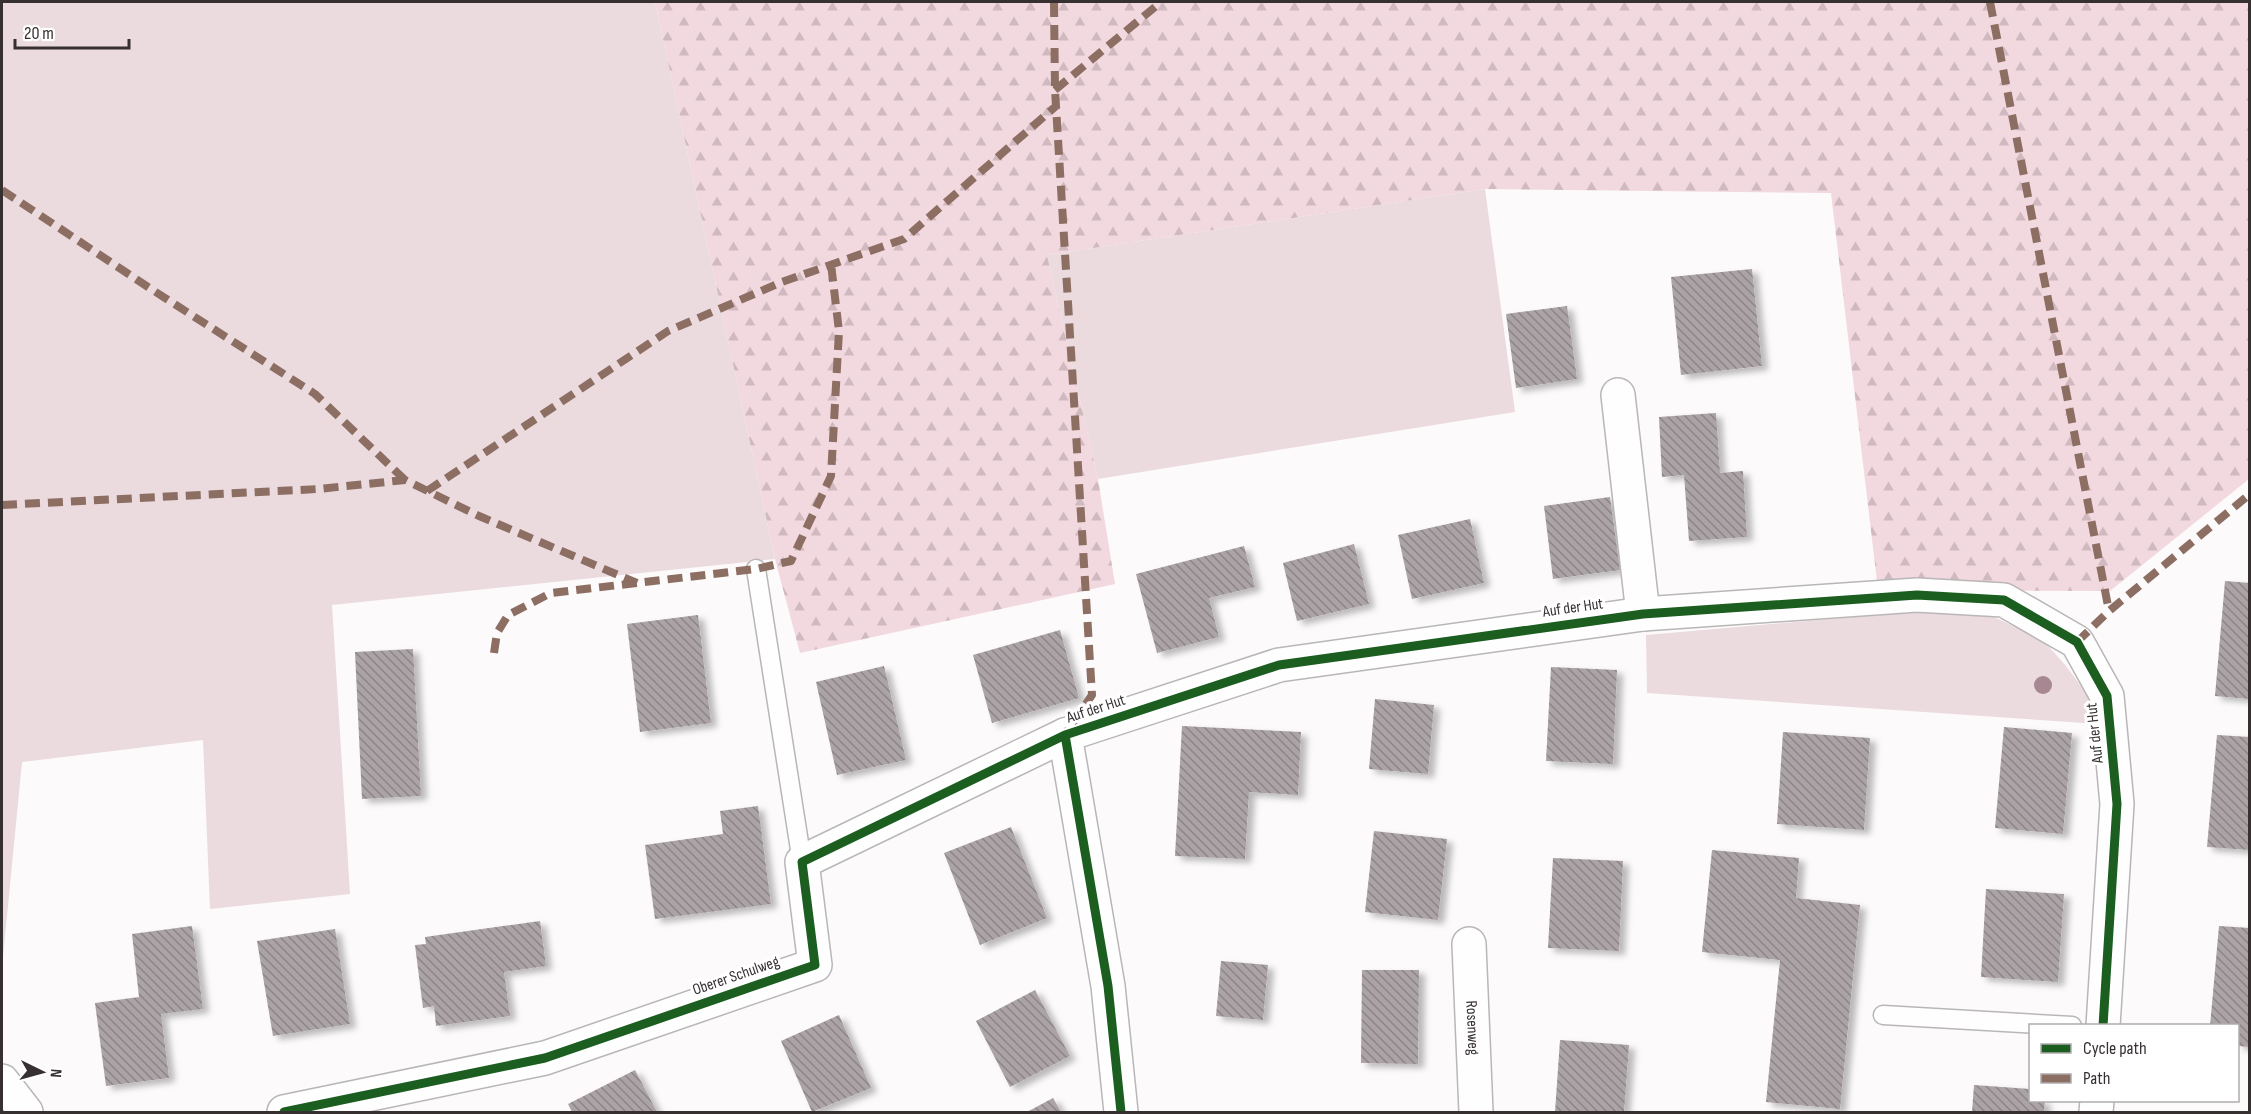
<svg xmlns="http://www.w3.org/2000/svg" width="2251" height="1114" font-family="'Sofia Sans Condensed',sans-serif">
<defs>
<pattern id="forest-firs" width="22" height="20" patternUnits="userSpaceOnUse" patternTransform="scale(1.5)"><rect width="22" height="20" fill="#f2d8df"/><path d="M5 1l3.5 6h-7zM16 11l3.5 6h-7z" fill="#d0bac0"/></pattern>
<pattern id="building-back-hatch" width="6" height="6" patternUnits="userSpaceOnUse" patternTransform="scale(1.5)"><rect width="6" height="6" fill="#aba3a5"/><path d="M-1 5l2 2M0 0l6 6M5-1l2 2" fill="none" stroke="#8c8587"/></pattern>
<filter id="shadow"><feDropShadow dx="6" dy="4" stdDeviation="3" flood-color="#0004"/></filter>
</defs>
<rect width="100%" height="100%" fill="#fcfafb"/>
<path fill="#ebdade" d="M 2,2 L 655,2 L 775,559 L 332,605 L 350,894 L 210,909 L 203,740 L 22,762 L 2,967 Z
M 1485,189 L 1515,412 L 1098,479 L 1047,255 Z
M 1954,611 L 1994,617 L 2043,640 L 2066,666 L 2086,693 L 2099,724 L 1647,693 L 1646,635 L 1876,615 Z"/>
<path fill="url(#forest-firs)" d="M 655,2 L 2249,2 L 2249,479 L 2110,591 L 1878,590 L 1831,193 L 1485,189 L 1047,255 L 1098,479 L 1115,584 L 800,653 L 775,559 Z"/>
<path fill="url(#building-back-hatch)" filter="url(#shadow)" d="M 1752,269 L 1762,366 L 1681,375 L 1671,277 Z
M 1567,306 L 1577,379 L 1516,388 L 1506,314 Z
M 1716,413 L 1720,473 L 1743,471 L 1747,537 L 1689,541 L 1684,475 L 1662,477 L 1659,417 Z
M 1610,497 L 1620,570 L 1553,579 L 1544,506 Z
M 1470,519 L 1484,583 L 1412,599 L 1398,535 Z
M 1354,544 L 1369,604 L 1297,621 L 1283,563 Z
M 1244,546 L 1255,587 L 1209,598 L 1219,637 L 1157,653 L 1136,574 Z
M 2225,581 L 2250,583 L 2250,699 L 2215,696 Z
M 698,615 L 711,723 L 640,732 L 627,624 Z
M 1060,630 L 1079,698 L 992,723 L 973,655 Z
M 413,649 L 421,796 L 362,799 L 355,652 Z
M 884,666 L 906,760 L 837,775 L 816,682 Z
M 1551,667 L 1617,670 L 1613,764 L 1546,761 Z
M 1375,699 L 1434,705 L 1428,774 L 1369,769 Z
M 1182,726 L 1301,732 L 1298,795 L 1249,792 L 1245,859 L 1175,856 Z
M 2004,727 L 2072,733 L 2063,834 L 1995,828 Z
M 1783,732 L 1870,738 L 1864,830 L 1777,824 Z
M 2217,735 L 2250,737 L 2250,850 L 2207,847 Z
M 758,806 L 771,904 L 655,919 L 645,845 L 723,834 L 720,811 Z
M 1011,827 L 1047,918 L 980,945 L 944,853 Z
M 1374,831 L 1447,839 L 1438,920 L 1365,912 Z
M 1712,850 L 1799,858 L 1796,898 L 1860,905 L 1840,1109 L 1766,1102 L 1780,960 L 1702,952 Z
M 1553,858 L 1623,861 L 1619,951 L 1548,948 Z
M 1986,889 L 2064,894 L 2058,982 L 1981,977 Z
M 540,921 L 546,966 L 504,972 L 510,1016 L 436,1026 L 434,1006 L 423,1008 L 415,945 L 426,944 L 425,937 Z
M 192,926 L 203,1009 L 161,1014 L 169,1078 L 106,1086 L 95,1003 L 139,997 L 132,934 Z
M 2219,926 L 2250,928 L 2250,1047 L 2238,1046 L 2238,1026 L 2210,1026 Z
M 335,929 L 350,1024 L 273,1036 L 257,941 Z
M 1221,961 L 1268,965 L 1263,1020 L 1216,1016 Z
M 1362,970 L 1419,970 L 1418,1064 L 1361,1063 Z
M 1035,990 L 1070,1056 L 1010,1087 L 976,1021 Z
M 839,1015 L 871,1088 L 812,1112 L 781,1041 Z
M 1560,1040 L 1629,1045 L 1624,1112 L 1555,1112 Z
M 635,1070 L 657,1112 L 572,1112 L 568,1104 Z
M 1974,1085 L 2030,1089 L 2030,1100 L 2045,1100 L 2044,1112 L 1972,1112 Z
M 1053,1098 L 1061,1112 L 1027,1112 Z"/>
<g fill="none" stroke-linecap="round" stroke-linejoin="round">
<defs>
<path id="service" d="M 756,569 L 802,862
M 1883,1015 L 2072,1026"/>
<g id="minor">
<path d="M 1618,395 L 1643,614"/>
<path id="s1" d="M 1469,944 L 1476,1112"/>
<path d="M 2,1081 L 26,1112"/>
<path d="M 284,1112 L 545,1058 L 815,965 L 802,862 L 1065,735"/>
<path d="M 1121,1112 L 1108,986 L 1065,735 L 1279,665 L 1643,614 L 1917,595 L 2004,600 L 2077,642 L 2107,696 L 2117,804 L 2103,1026"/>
<path d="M 2096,1112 L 2097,1100"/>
</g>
</defs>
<use href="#service" stroke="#b9b6b7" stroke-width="21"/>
<use href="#minor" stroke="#b9b6b7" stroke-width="36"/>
<use href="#service" stroke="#fffefe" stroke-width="18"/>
<use href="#minor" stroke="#fffefe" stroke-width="33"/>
<path stroke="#8d6e63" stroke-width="8" stroke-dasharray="15 8" stroke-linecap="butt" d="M 1054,2 L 1055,90 L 1092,695 L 1066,733
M 1990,2 L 2109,611
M 1055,90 L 1161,2
M 2,190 L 151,289 L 315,394 L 405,480
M 427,491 L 668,331 L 782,282 L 904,239 L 1056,106
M 2,505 L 318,489 L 405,480 L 479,516 L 637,583
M 2077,642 L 2109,611 L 2250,494
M 494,653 L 497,633 L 508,615 L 551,593 L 756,569 L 791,561 L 831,476 L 839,331 L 831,264"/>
<defs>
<path id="cycleway" d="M 284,1112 L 545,1058 L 815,965 L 802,862 L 1065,735
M 1121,1112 L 1108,986 L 1065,735 L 1279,665 L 1643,614 L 1917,595 L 2004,600 L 2077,642 L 2107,696 L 2117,804 L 2103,1026"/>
</defs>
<use href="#cycleway" stroke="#fff" stroke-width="13"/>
<use href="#cycleway" stroke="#1b5e20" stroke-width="9"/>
</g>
<circle fill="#a78892" cx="2043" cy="685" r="9"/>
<g text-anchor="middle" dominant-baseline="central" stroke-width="6" stroke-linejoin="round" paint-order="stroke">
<g font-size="16" fill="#373031" stroke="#fff">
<text transform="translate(1573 608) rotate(-8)">Auf der Hut</text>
<text transform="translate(1096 709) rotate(-18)">Auf der Hut</text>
<text transform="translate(2095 733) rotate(-96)">Auf der Hut</text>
<text transform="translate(736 976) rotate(-19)">Oberer Schulweg</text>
<text stroke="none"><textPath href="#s1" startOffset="84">Rosenweg</textPath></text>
</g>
</g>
<rect width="2251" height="1114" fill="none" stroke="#373031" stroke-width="6"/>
<rect x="2029" y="1024" width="210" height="78" fill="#ffffff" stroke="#afacad" stroke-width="1.5"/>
<rect x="2041" y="1044" width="30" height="9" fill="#1b5e20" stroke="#afacad" stroke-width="1.5"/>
<text x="2083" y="1054" font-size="18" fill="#373031">Cycle path</text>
<rect x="2041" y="1074" width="30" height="9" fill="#8d6e63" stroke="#afacad" stroke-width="1.5"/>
<text x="2083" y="1084" font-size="18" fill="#373031">Path</text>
<g transform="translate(42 1072) rotate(95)" stroke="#ffffff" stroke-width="4.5" paint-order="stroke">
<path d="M0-4.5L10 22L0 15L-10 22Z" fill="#373031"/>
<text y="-9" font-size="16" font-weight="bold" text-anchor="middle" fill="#373031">N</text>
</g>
<path d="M15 39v9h114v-9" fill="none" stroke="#373031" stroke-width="3"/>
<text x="24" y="39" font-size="18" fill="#373031" stroke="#ffffff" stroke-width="4.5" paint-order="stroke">20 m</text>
</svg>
